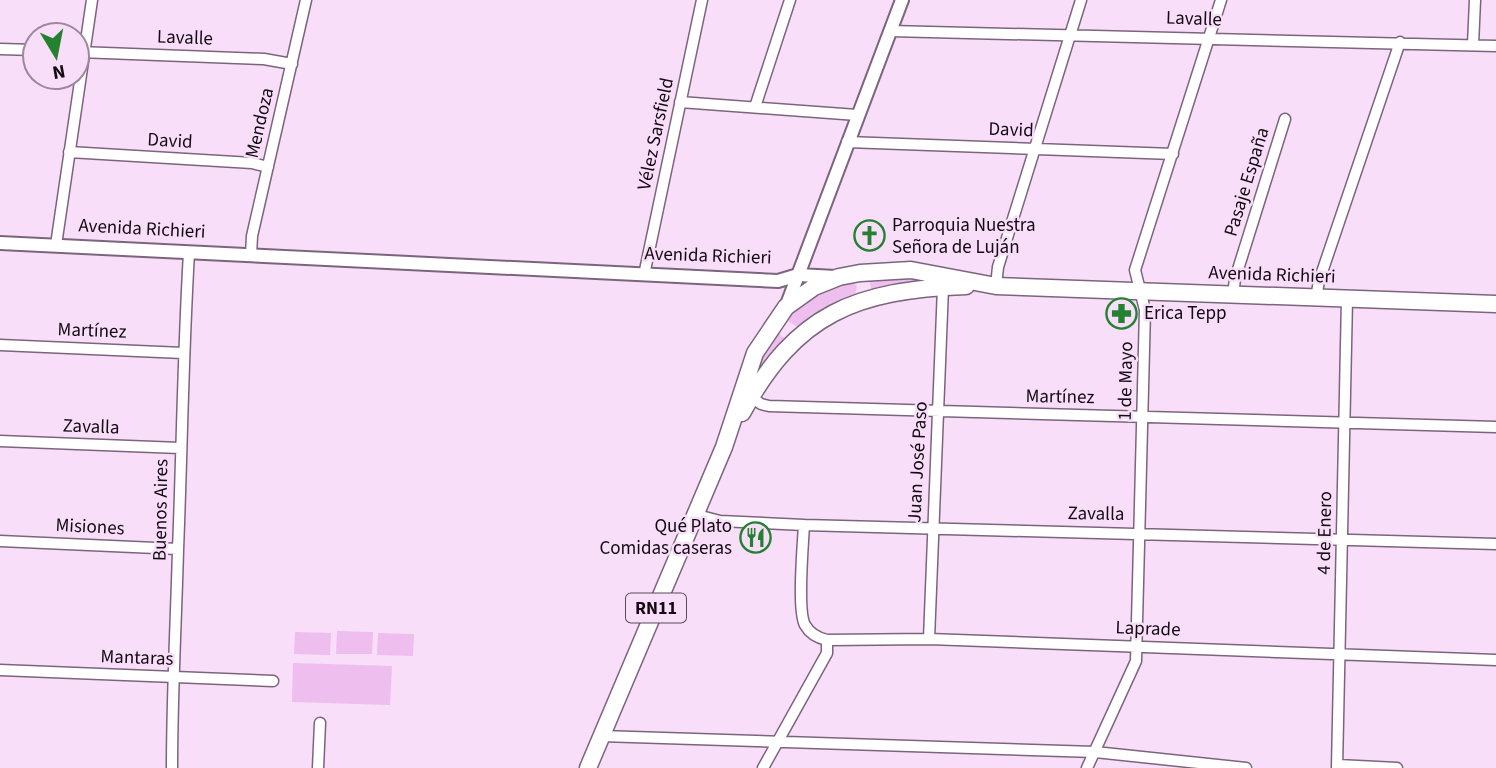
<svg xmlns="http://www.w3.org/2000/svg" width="1496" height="768" font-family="'Source Sans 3',sans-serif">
<rect width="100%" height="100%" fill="#f8def8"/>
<path fill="#edbeee" d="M 868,277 L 942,278 L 872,291 Z
M 848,280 L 857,286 L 854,298 L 799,328 L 788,321 L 787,315 L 812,294 Z
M 776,328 L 781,336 L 788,340 L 757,374 L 755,372 L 765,345 Z
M 337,631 L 373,632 L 372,654 L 336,654 Z
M 295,632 L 331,633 L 330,655 L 294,654 Z
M 378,633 L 414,634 L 413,656 L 377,655 Z
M 293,663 L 392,666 L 390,705 L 292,702 Z"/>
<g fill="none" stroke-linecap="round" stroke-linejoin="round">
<defs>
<path id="minor" d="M 890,31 L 1496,46
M 1473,45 L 1475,0
M 0,49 L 35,50
M 79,52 L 264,59 L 292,64
M 680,102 L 857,115
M 755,107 L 790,0
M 847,142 L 1173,154
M 69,152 L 252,163 L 268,167
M 56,245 L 92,0
M 251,255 L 252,236 L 306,0
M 644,275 L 702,0
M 996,286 L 998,267 L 1081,0
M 1233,295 L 1235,279 L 1285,119
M 1316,298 L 1319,281 L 1400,42
M 0,345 L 183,353
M 751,397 L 761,404 L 769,406 L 1496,427
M 0,441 L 180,448
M 697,515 L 720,521 L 804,525 L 1496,544
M 804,525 C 803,544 797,611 805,625 C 810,634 818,638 827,640 L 929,639 L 1496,660
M 0,541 L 178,549
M 929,639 L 943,287
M 0,670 L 273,681
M 601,736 L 1095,752 L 1246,768
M 1338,765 L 1397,768
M 172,768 C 172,695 176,623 178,550 C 182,451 183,352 189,253
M 318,768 L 320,723
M 763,768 L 827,653 L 827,640
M 1087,768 L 1136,661 L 1145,310 L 1135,270 L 1221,0
M 1337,768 L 1347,299"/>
<path id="tertiary" d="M 0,243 L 778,281 L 798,275 L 836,277
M 786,307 L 902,0"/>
<path id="primary" d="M 742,413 C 796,313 856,290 966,286
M 588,768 L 724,447 L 755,353 L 786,307 L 814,287 L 839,277 L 860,273 L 911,270 L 996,286 L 1496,304"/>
</defs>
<use href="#minor" stroke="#7b657c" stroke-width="13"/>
<use href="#tertiary" stroke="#7b657c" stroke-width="16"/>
<use href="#primary" stroke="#7b657c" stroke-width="19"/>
<use href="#minor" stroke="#fff" stroke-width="10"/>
<use href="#tertiary" stroke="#fff" stroke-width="12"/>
<use href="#primary" stroke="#fff" stroke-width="16"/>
</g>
<defs>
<symbol id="church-ring" viewBox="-11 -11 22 22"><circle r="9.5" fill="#f8def8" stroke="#248132" stroke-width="1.5"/><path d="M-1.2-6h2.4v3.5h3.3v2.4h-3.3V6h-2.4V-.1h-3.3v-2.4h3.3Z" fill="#248132"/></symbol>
<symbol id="pharmacy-ring" viewBox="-11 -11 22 22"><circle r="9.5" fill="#f8def8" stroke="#248132" stroke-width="1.5"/><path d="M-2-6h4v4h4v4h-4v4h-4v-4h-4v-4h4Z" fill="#248132"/></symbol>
<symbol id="restaurant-ring" viewBox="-11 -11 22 22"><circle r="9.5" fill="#f8def8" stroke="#248132" stroke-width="1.5"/><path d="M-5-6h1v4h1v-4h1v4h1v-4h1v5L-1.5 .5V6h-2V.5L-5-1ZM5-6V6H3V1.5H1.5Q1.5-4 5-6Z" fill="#248132"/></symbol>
</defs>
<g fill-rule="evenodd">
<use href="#church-ring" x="852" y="218" width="35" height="35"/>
<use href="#pharmacy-ring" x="1104" y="296" width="35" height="35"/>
<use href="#restaurant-ring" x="738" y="520" width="35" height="35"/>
</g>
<g text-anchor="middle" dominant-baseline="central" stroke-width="5" stroke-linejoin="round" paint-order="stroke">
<rect fill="#f8def8" stroke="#584a58" stroke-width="2" x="626" y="593.5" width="60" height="29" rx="5"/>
<g font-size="18" font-weight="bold" fill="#130a13">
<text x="656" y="608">RN11</text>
</g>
<g font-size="19" fill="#130a13" stroke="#f8def8">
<text transform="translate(1194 19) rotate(2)">Lavalle</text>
<text transform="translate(185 38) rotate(2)">Lavalle</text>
<text transform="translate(260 123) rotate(-77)">Mendoza</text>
<text transform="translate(1011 130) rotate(2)">David</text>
<text transform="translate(656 134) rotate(-78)">Vélez Sarsfield</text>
<text transform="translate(170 141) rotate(3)">David</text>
<text transform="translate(1247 182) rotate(-73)">Pasaje España</text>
<text transform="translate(142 229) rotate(3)">Avenida Richieri</text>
<text transform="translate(708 256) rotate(2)">Avenida Richieri</text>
<text transform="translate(1272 275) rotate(2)">Avenida Richieri</text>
<text transform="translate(92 331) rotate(2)">Martínez</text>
<text transform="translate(1126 381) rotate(-89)">1 de Mayo</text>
<text transform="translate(1060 397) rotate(1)">Martínez</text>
<text transform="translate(91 427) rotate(2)">Zavalla</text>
<text transform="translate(918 462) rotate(-87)">Juan José Paso</text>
<text transform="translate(161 510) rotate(-89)">Buenos Aires</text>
<text transform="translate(1096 514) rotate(1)">Zavalla</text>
<text transform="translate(90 527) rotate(3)">Misiones</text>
<text transform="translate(1325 533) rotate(-89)">4 de Enero</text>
<text transform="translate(1148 629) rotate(2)">Laprade</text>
<text transform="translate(137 658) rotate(2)">Mantaras</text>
</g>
<g font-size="19" fill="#130a13" stroke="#f8def8" text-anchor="start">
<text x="892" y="225">Parroquia Nuestra<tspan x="892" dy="22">Señora de Luján</tspan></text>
<text x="1144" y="313">Erica Tepp</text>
<text x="732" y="526" text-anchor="end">Qué Plato<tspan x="732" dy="22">Comidas caseras</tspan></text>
</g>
</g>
<g transform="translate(56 56) rotate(170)"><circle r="33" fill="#f8def8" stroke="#9c899c" stroke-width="2"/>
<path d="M0-5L12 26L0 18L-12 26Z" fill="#248132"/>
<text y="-10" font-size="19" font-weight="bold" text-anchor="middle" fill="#130a13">N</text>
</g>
</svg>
